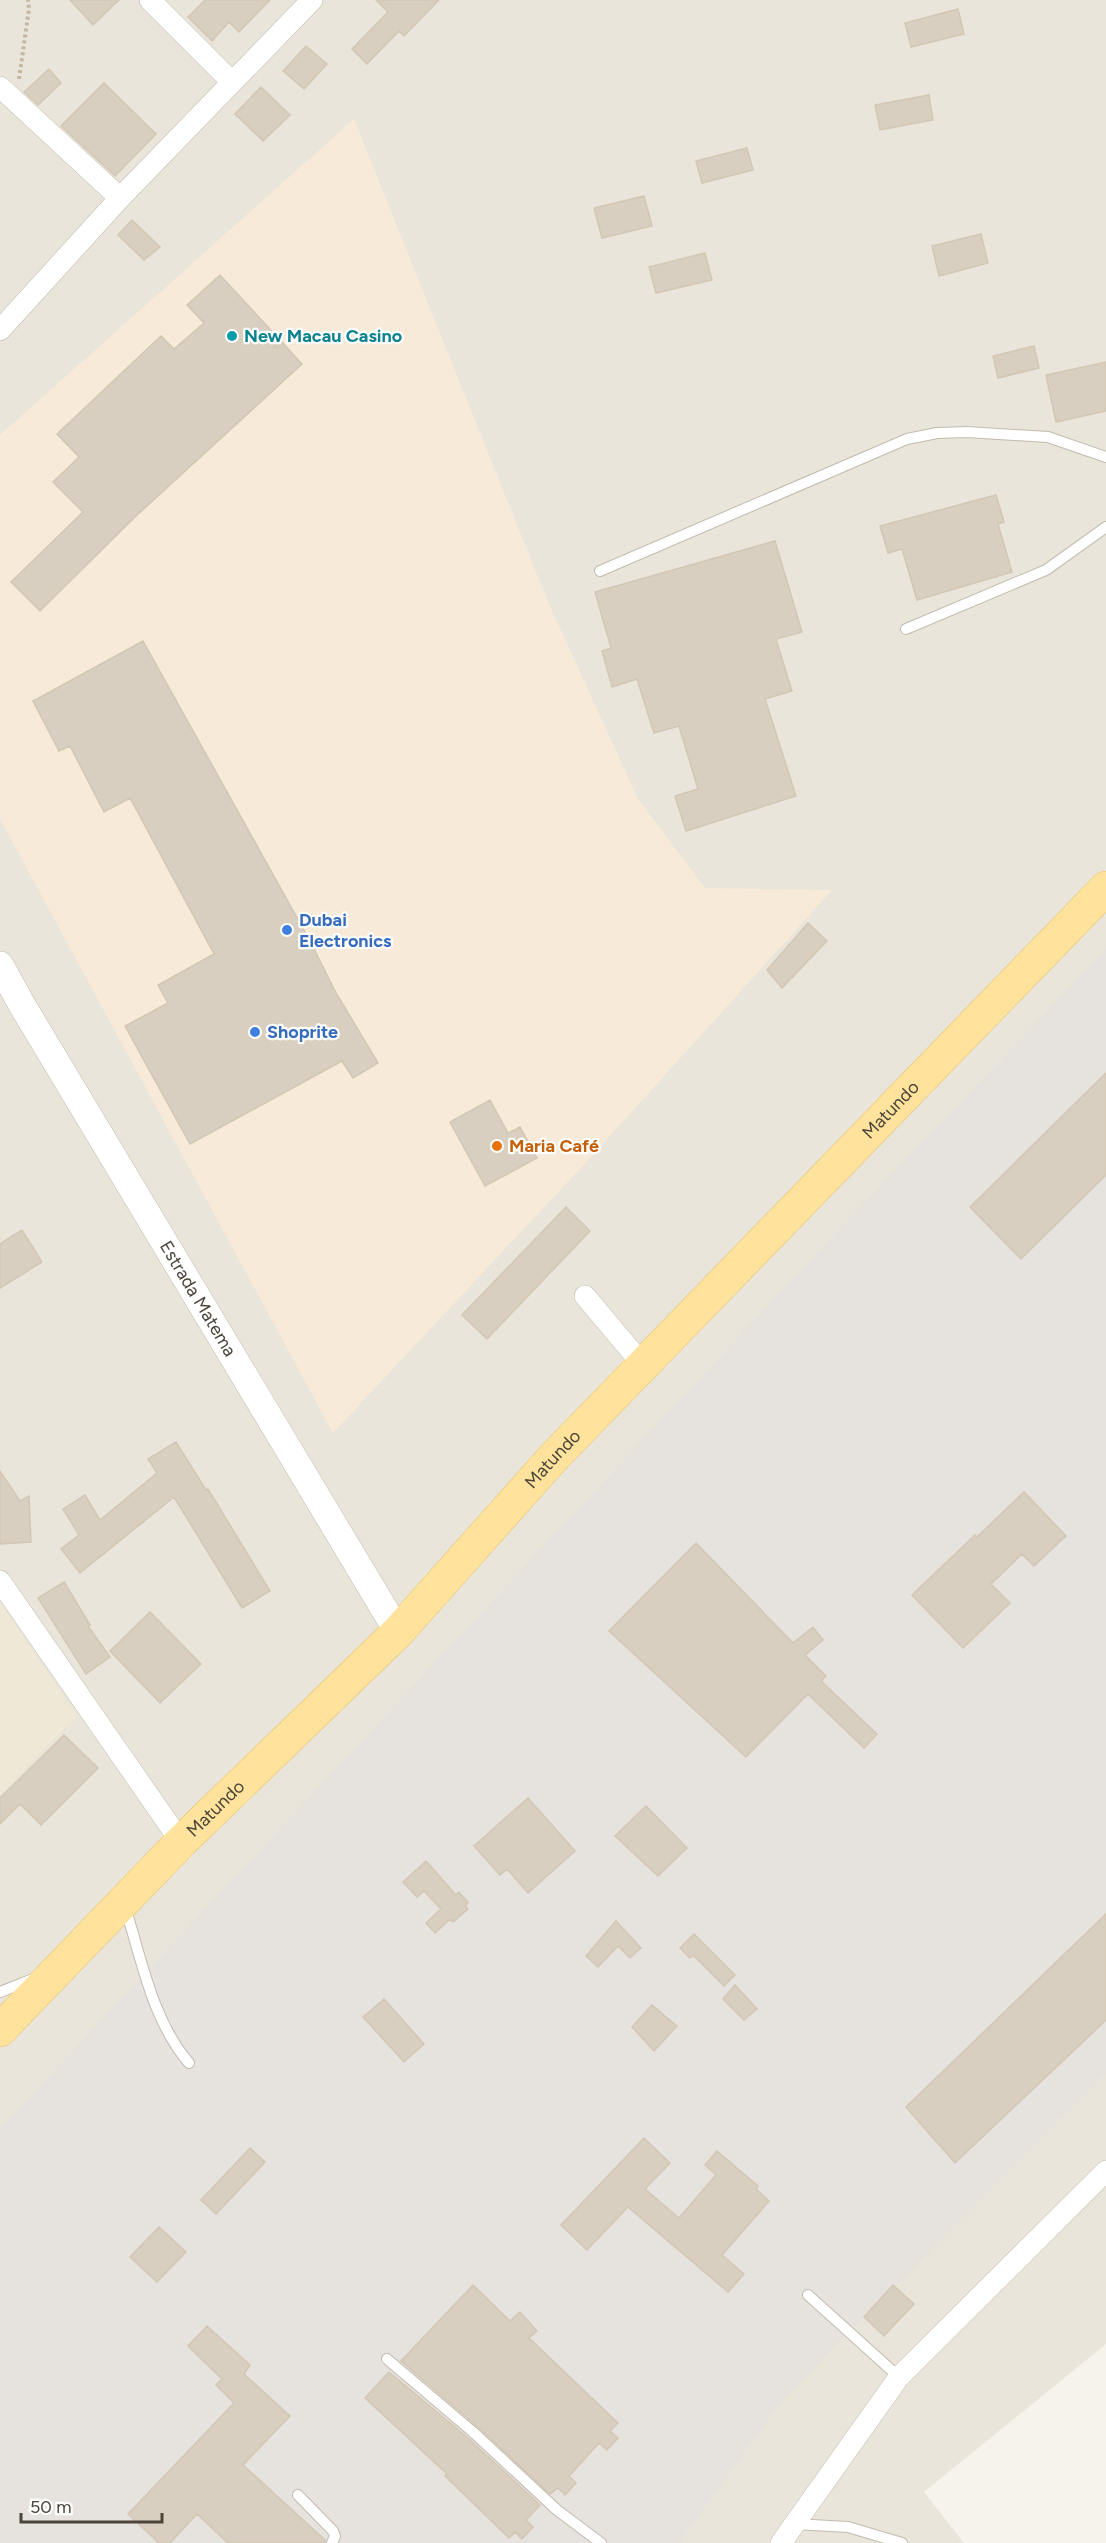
<svg xmlns="http://www.w3.org/2000/svg" width="1106" height="2543" font-family="Figtree,sans-serif">
<rect width="100%" height="100%" fill="#f6f3ec"/>
<path fill="#eae5da" d="M 0,0 L 1106,0 L 1106,2344 L 924,2492 L 964,2543 L 0,2543 Z"/>
<path fill="#f7ead8" d="M 354,119 L 548,602 L 638,799 L 705,888 L 832,890 L 590,1158 L 333,1433 L 0,819 L 0,435 Z"/>
<path fill="#e6e2dd" d="M 1106,950 L 1106,2073 L 781,2401 L 679,2543 L 0,2543 L 0,2129 L 848,1220 Z"/>
<path fill="#efe8d6" d="M 0,1603 L 77,1716 L 0,1794 Z"/>
<path fill="#d8cfc1" stroke="#d3c7b4" stroke-width="1.5" d="M 70,0 L 119,0 L 93,25 Z
M 205,0 L 270,0 L 239,32 L 229,22 L 212,41 L 188,17 Z
M 376,0 L 439,0 L 404,36 L 399,31 L 367,64 L 352,49 L 388,12 Z
M 958,9 L 964,34 L 911,47 L 905,23 Z
M 306,46 L 327,64 L 304,89 L 283,71 Z
M 49,69 L 61,83 L 38,105 L 24,92 Z
M 104,83 L 156,134 L 115,176 L 61,126 Z
M 261,87 L 290,115 L 263,141 L 235,114 Z
M 929,95 L 933,120 L 880,130 L 875,105 Z
M 747,148 L 753,170 L 702,183 L 696,161 Z
M 644,196 L 652,226 L 602,238 L 594,208 Z
M 132,220 L 160,247 L 144,260 L 118,235 Z
M 981,234 L 988,263 L 939,276 L 932,246 Z
M 705,253 L 712,280 L 656,293 L 649,267 Z
M 220,275 L 302,364 L 136,516 L 40,611 L 11,582 L 83,512 L 53,482 L 79,457 L 57,434 L 161,336 L 174,349 L 204,323 L 187,305 Z
M 1034,346 L 1039,368 L 998,378 L 993,356 Z
M 1106,362 L 1106,411 L 1056,422 L 1046,375 Z
M 996,495 L 1004,522 L 998,524 L 1012,572 L 917,600 L 902,549 L 888,553 L 880,526 Z
M 775,541 L 802,632 L 776,639 L 792,691 L 765,699 L 796,796 L 686,831 L 675,796 L 698,789 L 679,726 L 654,733 L 637,679 L 612,687 L 602,651 L 611,648 L 595,592 Z
M 143,641 L 310,941 L 335,991 L 378,1063 L 353,1078 L 342,1061 L 190,1144 L 125,1026 L 168,1003 L 158,985 L 214,954 L 130,798 L 104,812 L 70,746 L 59,751 L 33,701 Z
M 808,923 L 827,941 L 782,988 L 767,970 Z
M 1106,1073 L 1106,1175 L 1021,1259 L 970,1207 Z
M 490,1100 L 508,1133 L 520,1127 L 537,1158 L 485,1186 L 450,1122 Z
M 566,1207 L 590,1231 L 487,1339 L 462,1315 Z
M 22,1230 L 42,1262 L 0,1288 L 0,1244 Z
M 176,1442 L 206,1490 L 208,1489 L 270,1591 L 242,1608 L 174,1497 L 80,1573 L 61,1549 L 79,1535 L 63,1509 L 85,1495 L 100,1520 L 157,1473 L 148,1459 Z
M 0,1471 L 20,1501 L 29,1496 L 31,1542 L 0,1544 Z
M 1024,1492 L 1066,1536 L 1034,1566 L 1022,1554 L 991,1584 L 1010,1603 L 963,1648 L 912,1595 L 975,1535 L 977,1537 Z
M 696,1543 L 793,1643 L 813,1627 L 823,1640 L 805,1655 L 826,1676 L 821,1681 L 877,1734 L 864,1748 L 808,1694 L 746,1757 L 609,1631 Z
M 64,1582 L 90,1625 L 88,1626 L 110,1657 L 86,1674 L 38,1598 Z
M 150,1612 L 201,1664 L 160,1703 L 110,1651 Z
M 64,1735 L 98,1768 L 41,1825 L 20,1804 L 0,1824 L 0,1798 Z
M 528,1798 L 575,1851 L 528,1893 L 507,1869 L 500,1875 L 474,1846 Z
M 646,1806 L 687,1848 L 658,1876 L 615,1836 Z
M 426,1861 L 456,1895 L 459,1892 L 468,1902 L 465,1906 L 468,1909 L 453,1922 L 450,1919 L 435,1933 L 426,1923 L 441,1909 L 424,1891 L 417,1897 L 403,1882 Z
M 1106,1914 L 1106,2020 L 955,2163 L 906,2107 Z
M 616,1921 L 641,1948 L 630,1958 L 618,1946 L 598,1967 L 586,1956 Z
M 694,1934 L 735,1975 L 724,1986 L 693,1955 L 690,1958 L 680,1948 Z
M 735,1985 L 757,2009 L 744,2020 L 723,1999 Z
M 384,1999 L 424,2044 L 404,2062 L 363,2017 Z
M 652,2005 L 677,2026 L 654,2051 L 632,2027 Z
M 644,2138 L 670,2163 L 645,2189 L 679,2218 L 716,2175 L 705,2165 L 717,2151 L 758,2186 L 756,2189 L 769,2201 L 722,2255 L 744,2274 L 728,2292 L 628,2207 L 587,2250 L 561,2225 Z
M 250,2148 L 265,2162 L 216,2214 L 201,2200 Z
M 159,2227 L 186,2252 L 157,2282 L 130,2257 Z
M 473,2285 L 510,2321 L 520,2312 L 537,2331 L 529,2338 L 618,2423 L 610,2431 L 618,2438 L 607,2450 L 599,2443 L 569,2476 L 576,2483 L 565,2495 L 558,2488 L 550,2494 L 478,2427 L 401,2361 Z
M 893,2285 L 914,2304 L 884,2336 L 864,2317 Z
M 207,2326 L 250,2365 L 244,2374 L 290,2416 L 243,2465 L 325,2540 L 325,2543 L 228,2543 L 197,2514 L 170,2543 L 159,2543 L 128,2514 L 234,2403 L 216,2385 L 222,2379 L 188,2346 Z
M 389,2372 L 468,2438 L 540,2505 L 526,2520 L 533,2527 L 522,2539 L 515,2532 L 509,2538 L 445,2476 L 447,2474 L 365,2398 Z"/>
<g fill="none" stroke-linecap="round" stroke-linejoin="round">
<defs>
<path id="service" d="M 600,571 L 907,439 L 937,433 L 967,432 L 1048,437 L 1106,457
M 906,629 L 1046,570 L 1106,527
M 125,1907 C 142,1960 152,2020 189,2063
M 0,1992 L 33,1979
M 808,2295 L 899,2377
M 387,2359 L 473,2432 L 557,2510 L 601,2543
M 298,2495 L 333,2531 L 335,2536 L 332,2543
M 794,2524 L 848,2527 L 902,2543"/>
<path id="minor" d="M 150,0 L 232,82
M 0,87 L 120,198
M 0,330 L 120,198 L 312,0
M 585,1296 L 643,1365
M 0,1581 L 181,1842
M 781,2543 L 899,2377 L 1106,2171"/>
<g id="tertiary">
<path id="s1" d="M 0,965 L 22,1005 L 398,1632"/>
</g>
<g id="primary">
<path id="s2" d="M 0,2030 L 181,1842 L 398,1632 L 553,1458 L 1106,888"/>
</g>
</defs>
<use href="#service" stroke="#c2bbae" stroke-width="12"/>
<use href="#minor" stroke="#c2bbae" stroke-width="22"/>
<use href="#tertiary" stroke="#c2bbae" stroke-width="28"/>
<use href="#primary" stroke="#e6c16a" stroke-width="34"/>
<path stroke="#c4b79f" stroke-width="4" stroke-dasharray="3 3" stroke-linecap="butt" d="M 19,79 L 29,9 L 28,0"/>
<use href="#service" stroke="#fff" stroke-width="10"/>
<use href="#minor" stroke="#fff" stroke-width="21"/>
<use href="#tertiary" stroke="#fff" stroke-width="27"/>
<use href="#primary" stroke="#ffe39c" stroke-width="33"/>
</g>
<circle fill="#0f9aa8" stroke="#fff" stroke-width="2" cx="232" cy="336" r="6"/>
<g fill="#3f7fe0" stroke="#fff" stroke-width="2">
<circle cx="287" cy="930" r="6"/>
<circle cx="255" cy="1032" r="6"/>
</g>
<circle fill="#e8710a" stroke="#fff" stroke-width="2" cx="497" cy="1146" r="6"/>
<g text-anchor="middle" dominant-baseline="central" stroke-width="4.5" stroke-linejoin="round" paint-order="stroke">
<g font-size="18" font-weight="bold" fill="#0d838f" stroke="#fff" text-anchor="start">
<text x="244" y="336">New Macau Casino</text>
</g>
<g font-size="18" font-weight="bold" fill="#366cbe" stroke="#fff" text-anchor="start">
<text x="299" y="920">Dubai<tspan x="299" dy="21">Electronics</tspan></text>
<text x="267" y="1032">Shoprite</text>
</g>
<g font-size="18" fill="#4b4439" stroke="#fff">
<text stroke="none"><textPath href="#s2" startOffset="1281">Matundo</textPath></text>
<text stroke="none"><textPath href="#s1" startOffset="388">Estrada Matema</textPath></text>
<text stroke="none"><textPath href="#s2" startOffset="795">Matundo</textPath></text>
<text stroke="none"><textPath href="#s2" startOffset="309">Matundo</textPath></text>
</g>
<g font-size="18" font-weight="bold" fill="#c56008" stroke="#fff" text-anchor="start">
<text x="509" y="1146">Maria Café</text>
</g>
</g>
<path d="M21 2513v9h141v-9" fill="none" stroke="#4b4439" stroke-width="3"/>
<text x="30" y="2513" font-size="18" fill="#4b4439" stroke="#ffffff" stroke-width="4.5" paint-order="stroke">50 m</text>
</svg>
